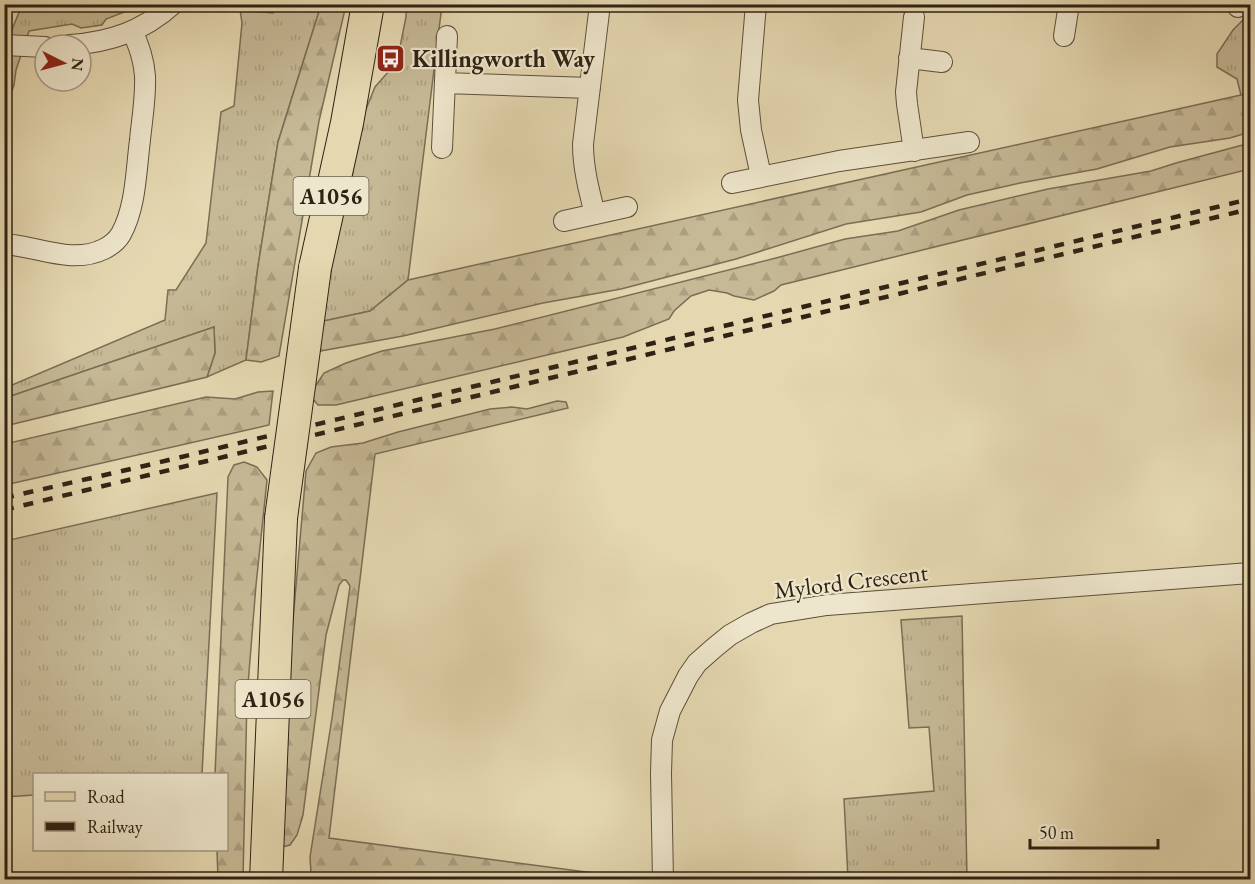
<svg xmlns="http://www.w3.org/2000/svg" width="1255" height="884" font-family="'EB Garamond',serif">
<defs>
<pattern id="grass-tufts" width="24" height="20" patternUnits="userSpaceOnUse" patternTransform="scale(1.5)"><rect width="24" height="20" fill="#c6b996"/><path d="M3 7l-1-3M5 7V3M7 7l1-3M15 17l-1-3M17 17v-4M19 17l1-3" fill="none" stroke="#aa9f80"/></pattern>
<pattern id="forest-firs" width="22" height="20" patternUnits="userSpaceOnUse" patternTransform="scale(1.5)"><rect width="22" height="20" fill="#c6b996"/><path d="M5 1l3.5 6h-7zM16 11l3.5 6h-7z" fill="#aa9f80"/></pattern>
</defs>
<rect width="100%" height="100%" fill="#e5d8b1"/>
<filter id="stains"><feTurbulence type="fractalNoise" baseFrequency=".00333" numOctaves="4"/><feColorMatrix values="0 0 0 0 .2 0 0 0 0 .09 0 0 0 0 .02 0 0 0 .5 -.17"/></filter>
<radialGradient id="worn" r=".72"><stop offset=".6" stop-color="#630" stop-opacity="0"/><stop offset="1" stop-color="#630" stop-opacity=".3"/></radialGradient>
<path fill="url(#grass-tufts)" stroke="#7a6e55" stroke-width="1.5" d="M 22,5 L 151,5 L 147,8 L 137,7 L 106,19 L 102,25 L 81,28 L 72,24 L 29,31 L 16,70 L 14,85 L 5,109 L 5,47 Z
M 275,5 L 321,5 L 278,142 L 258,266 L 246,360 L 207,377 L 215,353 L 214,327 L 5,398 L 5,388 L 165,320 L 168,290 L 176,290 L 206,243 L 221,112 L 234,106 L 242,23 L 240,10 L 273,13 Z
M 406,5 L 442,5 L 408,280 L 370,311 L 319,322 L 362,119 L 375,87 L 397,62 L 406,17 Z
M 1250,13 L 1250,93 L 1241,95 L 1237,79 L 1217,67 L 1217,54 L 1233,30 Z
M 217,493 L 202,774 L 34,774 L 34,795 L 5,797 L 5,541 Z
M 962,616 L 967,879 L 848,879 L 844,799 L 934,791 L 929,727 L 909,728 L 901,620 Z"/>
<path fill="url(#forest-firs)" stroke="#7a6e55" stroke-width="1.5" d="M 321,5 L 346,5 L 319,121 L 279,356 L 261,362 L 246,360 L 258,266 L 278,142 Z
M 1250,93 L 1250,132 L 1230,138 L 1170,147 L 1097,169 L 1020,183 L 967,195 L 921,212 L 846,224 L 736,259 L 621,289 L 543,303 L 403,336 L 315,352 L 319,322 L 370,311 L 408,280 Z
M 1250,143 L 1250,169 L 781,285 L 774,291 L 754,300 L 734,296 L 727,293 L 709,290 L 691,296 L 674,311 L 669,319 L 623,337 L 336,405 L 318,405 L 313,399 L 312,391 L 324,373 L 346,363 L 382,351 L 495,329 L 776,258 L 845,239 L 898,231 L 959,210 L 1048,189 L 1151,171 L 1176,163 Z
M 214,327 L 215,353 L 207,377 L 5,426 L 5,398 Z
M 273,391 L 269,425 L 5,485 L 5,444 L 206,397 L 235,399 L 258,392 Z
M 557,401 L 566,402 L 568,408 L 375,454 L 329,838 L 624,877 L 626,879 L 587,880 L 536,876 L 527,880 L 335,880 L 324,878 L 311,873 L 310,857 L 332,718 L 350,586 L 346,580 L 343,580 L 339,585 L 326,635 L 303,815 L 297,835 L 290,845 L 282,847 L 277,804 L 306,471 L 316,453 L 331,447 L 363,443 L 398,432 L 490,409 L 512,407 L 527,409 Z
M 244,462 L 257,467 L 267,480 L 256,585 L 247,697 L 243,879 L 218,879 L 217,850 L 226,850 L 226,774 L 215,774 L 228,477 L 234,465 Z"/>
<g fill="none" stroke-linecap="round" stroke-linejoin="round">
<defs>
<path id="street" d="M 756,4 L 748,100 L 751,130 L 761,176
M 1238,7 L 1241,4
M 1064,36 L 1069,4
M 4,45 L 45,47
M 70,45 C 111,42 143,31 173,4
M 909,58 L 942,62
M 445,83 L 590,88
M 442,148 L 447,36
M 914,151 L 907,104 L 906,92 L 914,17
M 732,183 L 839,161 L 969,142
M 595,214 C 589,191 583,168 583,144 L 600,4
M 564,221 L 627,207
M 4,244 C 37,246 72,265 104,249 C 110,246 117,241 121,234 C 136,207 136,171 140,140 C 142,119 146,97 145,76 C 144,60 139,47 133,32
M 663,880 L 661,773 L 662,740 L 670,711 L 688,676 L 697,663 L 714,648 L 730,635 L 751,623 L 771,614 L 827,605 L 1250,573"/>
<path id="primary" d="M 315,268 L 347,123 L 368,4
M 266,880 L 281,518"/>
</defs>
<use href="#street" stroke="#5c503b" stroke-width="22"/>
<use href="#primary" stroke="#2e2214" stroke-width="34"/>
<use href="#street" stroke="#eee6cc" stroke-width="20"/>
<use href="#primary" stroke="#e5d8b1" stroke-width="32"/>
<path stroke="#2e2214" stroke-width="4.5" stroke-dasharray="10 10" stroke-linecap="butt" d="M 4,498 L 144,466 L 1250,199
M 4,510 L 1250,209"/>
<defs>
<path id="primary-bridge" d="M 281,518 L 315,268"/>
</defs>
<use href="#primary-bridge" stroke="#2e2214" stroke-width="34" stroke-linecap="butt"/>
<use href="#primary-bridge" stroke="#e5d8b1" stroke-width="32"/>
</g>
<defs>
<symbol id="bus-square" viewBox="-11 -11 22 22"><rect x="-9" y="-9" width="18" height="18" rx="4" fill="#8f2418" stroke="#eee6cc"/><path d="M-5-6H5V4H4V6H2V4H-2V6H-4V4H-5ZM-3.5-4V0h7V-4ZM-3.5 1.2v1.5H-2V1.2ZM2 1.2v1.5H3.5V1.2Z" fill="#fff"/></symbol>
</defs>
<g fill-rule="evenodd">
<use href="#bus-square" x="374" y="42" width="33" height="33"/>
</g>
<g text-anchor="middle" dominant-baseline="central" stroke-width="4.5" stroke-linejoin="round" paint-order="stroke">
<g fill="#eee6cc" stroke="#685d4b" stroke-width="1.5">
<rect x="293.5" y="177" width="75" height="38" rx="4.5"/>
<rect x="235.5" y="680" width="75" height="38" rx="4.5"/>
</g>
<g font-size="22" font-weight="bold" fill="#2e2214">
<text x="331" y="196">A1056</text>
<text x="273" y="699">A1056</text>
</g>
<g font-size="24" font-weight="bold" fill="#2e2214" stroke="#eee6cc" text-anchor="start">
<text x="412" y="58">Killingworth Way</text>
</g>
<g font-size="24" fill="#2e2214" stroke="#eee6cc">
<text transform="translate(851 581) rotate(-7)">Mylord Crescent</text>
</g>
</g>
<rect width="1255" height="884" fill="none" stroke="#e5d8b1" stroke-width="24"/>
<rect x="6" y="6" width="1243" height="872" fill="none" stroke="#2e2214" stroke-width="3"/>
<rect x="12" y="12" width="1231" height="860" fill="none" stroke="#2e2214" stroke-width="1.5"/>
<rect x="33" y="773" width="195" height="78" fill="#eee6cc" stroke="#a19882" stroke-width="1.5"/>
<rect x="45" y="792" width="30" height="9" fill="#e5d8b1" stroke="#a19882" stroke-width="1.5"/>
<text x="87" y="803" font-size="18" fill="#2e2214">Road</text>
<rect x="45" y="822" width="30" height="9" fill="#2e2214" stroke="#a19882" stroke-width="1.5"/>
<text x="87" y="833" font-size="18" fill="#2e2214">Railway</text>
<g transform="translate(63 63) rotate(96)"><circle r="28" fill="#eee6cc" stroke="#a19882" stroke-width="1.5"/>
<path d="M0-4.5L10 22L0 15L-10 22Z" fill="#8f2418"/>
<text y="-9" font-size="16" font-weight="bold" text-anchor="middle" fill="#2e2214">N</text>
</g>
<path d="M1030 839v9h128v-9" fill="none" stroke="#2e2214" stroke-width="3"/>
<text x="1039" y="839" font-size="18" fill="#2e2214" stroke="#eee6cc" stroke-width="4.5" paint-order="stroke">50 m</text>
<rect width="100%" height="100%" filter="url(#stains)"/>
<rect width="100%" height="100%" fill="url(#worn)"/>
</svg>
